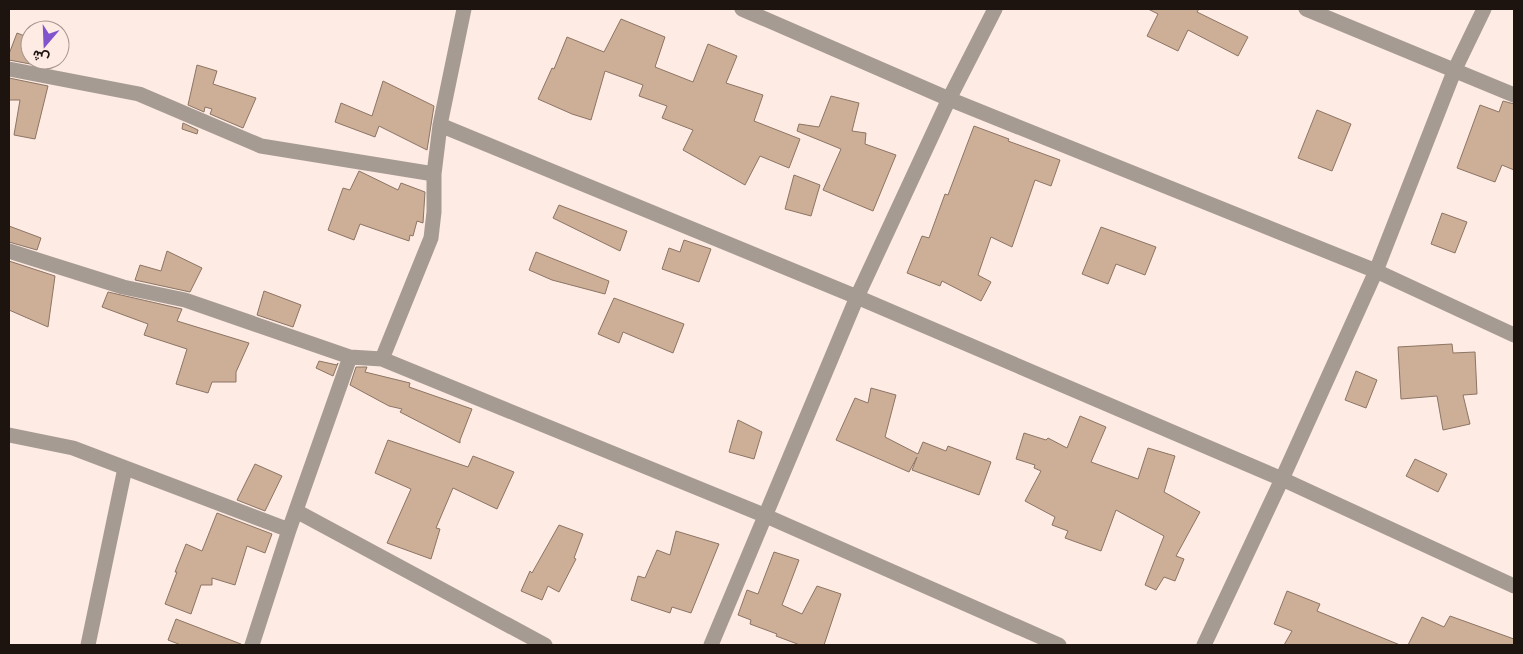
<svg xmlns="http://www.w3.org/2000/svg" width="1523" height="654" font-family="Arial,Vazirmatn,sans-serif">
<rect width="100%" height="100%" fill="#feebe3"/>
<path fill="#cdae97" stroke="#8c7564" d="M 1148,9 L 1199,9 L 1197,12 L 1248,37 L 1238,56 L 1188,30 L 1178,51 L 1147,36 L 1158,14 Z
M 621,19 L 665,37 L 655,67 L 693,82 L 708,44 L 737,56 L 726,83 L 763,95 L 754,121 L 800,139 L 789,168 L 760,156 L 745,185 L 683,150 L 693,130 L 662,118 L 667,106 L 639,96 L 643,85 L 605,71 L 591,120 L 572,114 L 538,99 L 552,68 L 554,69 L 567,37 L 604,52 Z
M 39,23 L 61,28 L 60,33 L 60,30 L 36,30 Z
M 17,33 L 30,38 L 30,60 L 54,60 L 52,68 L 9,60 L 9,54 Z
M 197,65 L 217,71 L 213,84 L 256,98 L 243,128 L 210,114 L 212,109 L 205,107 L 204,112 L 188,105 Z
M 9,78 L 48,86 L 35,139 L 14,135 L 20,100 L 9,100 Z
M 383,81 L 434,106 L 427,150 L 379,126 L 375,137 L 335,122 L 341,103 L 372,116 Z
M 831,96 L 859,103 L 852,131 L 866,133 L 865,144 L 896,155 L 873,211 L 823,190 L 841,149 L 797,131 L 799,124 L 819,127 Z
M 1503,101 L 1514,104 L 1514,170 L 1502,165 L 1495,182 L 1457,168 L 1480,105 L 1499,112 Z
M 1317,110 L 1351,124 L 1332,171 L 1298,158 Z
M 183,123 L 198,130 L 197,134 L 182,129 Z
M 974,126 L 1009,139 L 1008,141 L 1060,160 L 1051,186 L 1035,180 L 1012,247 L 991,237 L 978,275 L 991,282 L 981,301 L 942,281 L 940,286 L 907,273 L 922,236 L 929,238 L 945,194 L 948,195 Z
M 359,171 L 398,190 L 401,183 L 425,192 L 423,223 L 417,221 L 413,236 L 410,235 L 409,241 L 360,224 L 354,240 L 328,230 L 343,188 L 350,190 Z
M 794,175 L 820,185 L 811,216 L 785,209 Z
M 559,205 L 627,231 L 620,251 L 553,218 Z
M 1442,213 L 1467,222 L 1455,253 L 1431,244 Z
M 9,226 L 41,238 L 37,250 L 9,242 Z
M 1101,227 L 1156,247 L 1145,275 L 1116,264 L 1108,284 L 1082,274 Z
M 684,240 L 711,249 L 699,282 L 662,269 L 669,248 L 680,252 Z
M 167,251 L 202,268 L 190,292 L 135,280 L 140,265 L 161,271 Z
M 536,252 L 609,281 L 605,294 L 552,280 L 529,270 Z
M 9,261 L 55,276 L 48,327 L 9,310 Z
M 264,291 L 301,305 L 293,327 L 257,315 Z
M 108,292 L 182,309 L 177,321 L 249,343 L 236,372 L 236,382 L 212,382 L 208,393 L 176,384 L 187,349 L 144,335 L 148,324 L 102,307 Z
M 614,298 L 684,324 L 673,353 L 623,332 L 619,343 L 598,334 Z
M 1452,344 L 1453,353 L 1475,352 L 1477,394 L 1463,395 L 1470,424 L 1443,430 L 1437,396 L 1401,399 L 1398,347 Z
M 319,361 L 337,365 L 338,363 L 333,376 L 316,368 Z
M 356,367 L 367,367 L 365,372 L 410,383 L 409,387 L 472,409 L 460,440 L 460,443 L 400,412 L 402,409 L 389,406 L 350,385 Z
M 1356,371 L 1377,380 L 1366,408 L 1345,400 Z
M 871,388 L 896,395 L 885,437 L 918,454 L 923,442 L 946,451 L 948,446 L 991,462 L 979,495 L 912,470 L 917,457 L 909,472 L 836,440 L 855,398 L 868,403 Z
M 1080,416 L 1106,427 L 1091,462 L 1138,479 L 1148,448 L 1175,456 L 1164,492 L 1200,512 L 1176,556 L 1184,559 L 1175,581 L 1164,577 L 1156,590 L 1145,585 L 1164,536 L 1116,510 L 1101,551 L 1065,538 L 1068,531 L 1052,525 L 1055,517 L 1025,501 L 1041,471 L 1034,468 L 1035,465 L 1016,459 L 1024,433 L 1046,440 L 1048,438 L 1067,448 Z
M 738,420 L 762,432 L 754,459 L 729,452 Z
M 388,440 L 468,467 L 473,456 L 514,472 L 497,509 L 453,488 L 436,528 L 440,529 L 431,559 L 387,543 L 411,489 L 375,473 Z
M 1415,459 L 1447,474 L 1438,492 L 1406,476 Z
M 255,464 L 282,476 L 265,511 L 237,500 Z
M 217,513 L 272,534 L 265,553 L 247,546 L 235,585 L 212,578 L 212,585 L 201,585 L 191,614 L 165,604 L 177,572 L 175,572 L 186,544 L 202,551 Z
M 559,525 L 583,534 L 574,558 L 576,559 L 559,592 L 548,586 L 542,600 L 521,591 L 530,571 L 532,573 Z
M 676,531 L 719,544 L 691,613 L 672,607 L 670,613 L 631,600 L 638,576 L 645,578 L 657,550 L 670,555 Z
M 774,552 L 799,560 L 782,605 L 802,614 L 817,586 L 841,594 L 824,645 L 800,645 L 776,636 L 777,634 L 750,624 L 751,620 L 738,615 L 747,590 L 758,594 Z
M 1287,591 L 1320,604 L 1317,611 L 1400,645 L 1284,645 L 1292,631 L 1274,624 Z
M 1450,616 L 1514,639 L 1514,645 L 1408,645 L 1422,617 L 1444,627 Z
M 176,619 L 241,644 L 240,645 L 181,645 L 168,640 Z"/>
<g fill="none" stroke-linecap="round" stroke-linejoin="round">
<path stroke="#a69b93" stroke-width="15" d="M 742,9 L 949,99 L 1376,271 L 1514,335
M 1306,9 L 1514,95
M 9,69 L 139,94 L 261,146 L 434,174
M 440,125 L 857,297 L 1282,479 L 1514,586
M 9,251 L 123,287 L 185,300 L 350,357 L 382,359 L 766,516 L 1059,645
M 382,359 L 431,238 L 434,212 L 434,174 L 440,125 L 464,9
M 9,435 L 73,448 L 289,530
M 296,511 L 545,645
M 88,645 L 125,468
M 252,645 L 289,530 L 350,357
M 711,645 L 857,297 L 949,99 L 995,9
M 1204,645 L 1282,479 L 1376,271 L 1455,69 L 1484,9"/>
</g>
<rect width="1523" height="654" fill="none" stroke="#1e140f" stroke-width="20"/>
<g transform="translate(45 45) rotate(199)"><circle r="24" fill="#feebe3" stroke="#a4958e"/>
<path d="M0-4L9 19L0 12L-9 19Z" fill="#8154cd"/>
<text y="-8" font-size="14" font-weight="bold" text-anchor="middle" fill="#1e140f">ش</text>
</g>
</svg>
